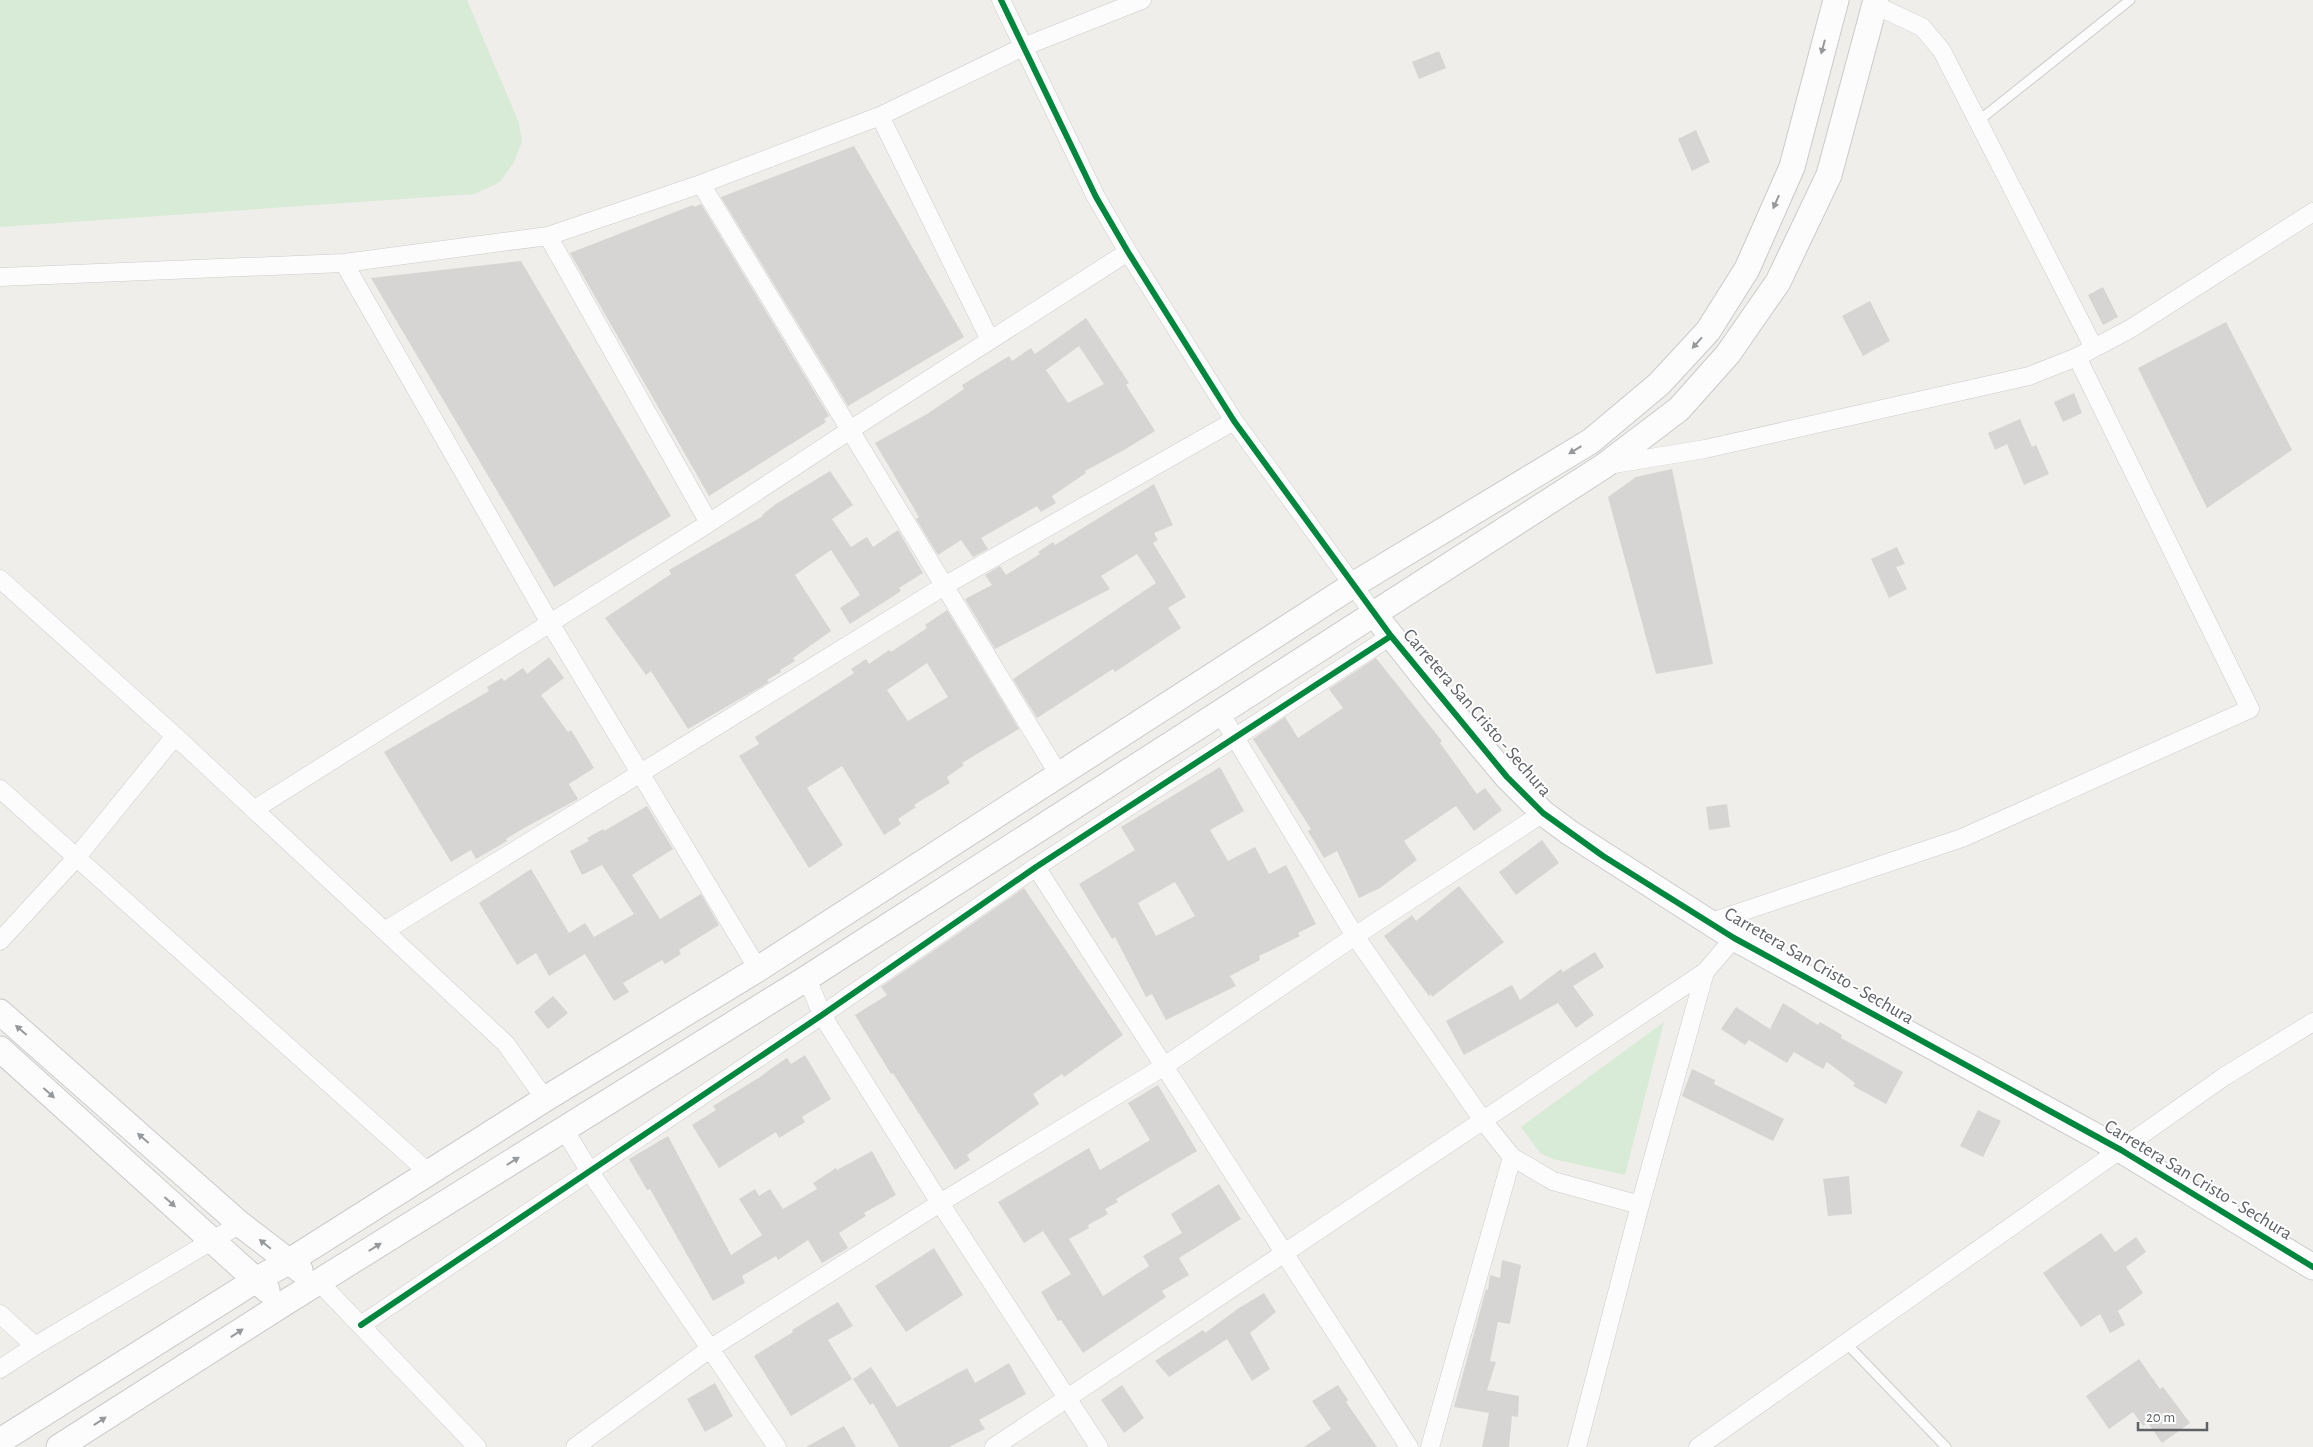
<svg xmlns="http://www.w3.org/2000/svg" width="2313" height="1447" font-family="'Alegreya Sans',sans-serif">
<rect width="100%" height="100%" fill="#efeeea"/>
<path fill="#d8ebd6" d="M 0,0 L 467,0 L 519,123 L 522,142 L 514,162 L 500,182 L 475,194 L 0,227 Z
M 1664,1022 L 1625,1175 L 1553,1159 L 1540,1153 L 1521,1127 Z"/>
<path fill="#d6d5d3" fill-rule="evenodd" d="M 1439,51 L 1446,68 L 1419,79 L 1412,62 Z
M 1696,130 L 1710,162 L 1692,171 L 1678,139 Z
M 854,146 L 964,337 L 848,406 L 721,197 Z
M 701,204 L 829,416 L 824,419 L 826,422 L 709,496 L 570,253 L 693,205 L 694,207 Z
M 521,261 L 671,516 L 554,587 L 371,278 Z
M 2103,287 L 2118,317 L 2103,325 L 2088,295 Z
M 1870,301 L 1890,341 L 1863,356 L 1842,316 Z
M 1086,318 L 1129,383 L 1126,385 L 1155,431 L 1124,450 L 1085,471 L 1086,473 L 1052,496 L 1056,503 L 1041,512 L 1037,506 L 981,538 L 988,549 L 973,557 L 961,540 L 938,555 L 916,519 L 919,517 L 875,443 L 927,414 L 964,389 L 962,385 L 1009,356 L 1012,361 L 1031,348 L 1035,354 ZM 1079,346 L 1104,384 L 1068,403 L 1046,370 Z
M 2226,322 L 2292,450 L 2207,508 L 2138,368 Z
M 2074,393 L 2082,413 L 2063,422 L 2054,402 Z
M 2020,419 L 2032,447 L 2036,445 L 2049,474 L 2024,485 L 2007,444 L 1995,450 L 1988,433 Z
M 1672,469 L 1713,664 L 1656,674 L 1608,497 L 1636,477 Z
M 830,471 L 853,505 L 832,519 L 851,547 L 867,537 L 873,547 L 898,530 L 923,573 L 899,588 L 901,591 L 850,624 L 840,608 L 860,595 L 831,550 L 795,575 L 831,631 L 793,658 L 795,661 L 780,670 L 781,672 L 767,680 L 769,682 L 688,729 L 651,671 L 646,675 L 605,618 L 671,574 L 669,570 L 763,516 L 762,515 L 776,504 Z
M 1154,484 L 1173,525 L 1154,533 L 1158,540 L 1153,543 L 1186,597 L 1168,608 L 1181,628 L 1115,672 L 1113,669 L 1037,718 L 1013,679 L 1156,583 L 1137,554 L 1101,576 L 1110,589 L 995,649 L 965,599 L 992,585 L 985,575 L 1000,566 L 1006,575 L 1040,554 L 1038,552 L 1053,542 L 1055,545 Z
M 1897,547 L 1905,564 L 1896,567 L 1907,589 L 1889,598 L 1871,559 Z
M 947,610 L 1019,729 L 962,763 L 964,765 L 947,777 L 950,783 L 914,805 L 916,807 L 898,819 L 901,824 L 884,835 L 842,766 L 807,788 L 843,845 L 809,868 L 739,756 L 759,744 L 755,737 L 854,673 L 851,669 L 866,659 L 869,664 L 889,650 L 891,652 L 927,628 L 925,625 ZM 927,663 L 948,697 L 908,721 L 887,690 Z
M 549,657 L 564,678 L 541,695 L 568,732 L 571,730 L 594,768 L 569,784 L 578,799 L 524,828 L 506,839 L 507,841 L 476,859 L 471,850 L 451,862 L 384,752 L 489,691 L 487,687 L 502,678 L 504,681 L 523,668 L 527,674 Z
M 1376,658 L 1442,741 L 1440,743 L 1477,794 L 1485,788 L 1502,810 L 1474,831 L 1456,806 L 1404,841 L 1417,860 L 1380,888 L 1359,898 L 1337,851 L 1324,858 L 1308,831 L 1311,829 L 1253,739 L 1285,717 L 1298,738 L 1343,708 L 1329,689 Z
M 1220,767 L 1244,811 L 1210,830 L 1228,861 L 1255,847 L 1269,874 L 1286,865 L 1316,924 L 1298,933 L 1300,936 L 1259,956 L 1260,960 L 1230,976 L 1236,986 L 1166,1020 L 1152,994 L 1146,997 L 1115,937 L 1112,939 L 1079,884 L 1135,850 L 1121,827 ZM 1175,882 L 1195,916 L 1156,936 L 1138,903 Z
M 1727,804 L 1730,827 L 1709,830 L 1706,807 Z
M 647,806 L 673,849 L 632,875 L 660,919 L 701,894 L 719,925 L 679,950 L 681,954 L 665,964 L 662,960 L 623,983 L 629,992 L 614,1001 L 585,954 L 549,976 L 536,953 L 517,965 L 479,903 L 531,869 L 569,933 L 585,923 L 594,937 L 634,914 L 602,865 L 582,875 L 570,851 L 589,841 L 587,838 L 603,829 L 604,831 Z
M 1542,840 L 1559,863 L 1516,895 L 1499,872 Z
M 1459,886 L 1504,942 L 1432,997 L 1431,994 L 1429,996 L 1384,936 L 1412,915 L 1416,921 Z
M 1024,888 L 1123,1035 L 1064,1077 L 1062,1074 L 1033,1094 L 1039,1104 L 967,1155 L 970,1160 L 955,1170 L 893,1073 L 891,1074 L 855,1015 L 887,995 L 881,987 Z
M 1595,952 L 1604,967 L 1573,986 L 1594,1015 L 1576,1028 L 1558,1003 L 1464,1055 L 1446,1021 L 1512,985 L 1520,1000 L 1561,969 L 1563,972 Z
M 553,996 L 568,1013 L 548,1029 L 534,1012 Z
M 1783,1003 L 1818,1025 L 1820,1022 L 1842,1035 L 1841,1038 L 1903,1072 L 1886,1104 L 1853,1086 L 1855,1083 L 1827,1062 L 1823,1069 L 1794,1052 L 1787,1063 L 1749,1040 L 1745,1045 L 1721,1029 L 1736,1007 L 1770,1029 Z
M 805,1055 L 831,1099 L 802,1117 L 805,1122 L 779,1138 L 776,1132 L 719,1168 L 692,1125 L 716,1110 L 713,1106 L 760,1077 L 773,1067 L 787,1058 L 791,1064 Z
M 1692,1069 L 1715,1080 L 1714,1084 L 1784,1119 L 1773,1141 L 1682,1096 Z
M 1158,1085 L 1197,1151 L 1116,1199 L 1118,1202 L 1105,1209 L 1108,1214 L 1088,1225 L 1089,1228 L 1069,1239 L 1103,1296 L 1149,1266 L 1143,1256 L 1182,1233 L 1171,1214 L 1219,1184 L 1241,1219 L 1179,1258 L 1189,1275 L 1162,1291 L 1166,1297 L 1083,1353 L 1061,1320 L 1058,1321 L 1041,1292 L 1071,1274 L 1043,1231 L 1024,1243 L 998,1202 L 1089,1148 L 1100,1170 L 1150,1140 L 1128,1103 Z
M 1978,1110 L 2001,1121 L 1983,1157 L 1960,1146 Z
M 668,1136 L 731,1255 L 762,1235 L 739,1199 L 755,1189 L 759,1196 L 770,1189 L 783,1209 L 817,1189 L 813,1183 L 836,1168 L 837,1170 L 872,1151 L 896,1195 L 864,1213 L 866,1216 L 839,1233 L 848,1248 L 822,1263 L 808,1240 L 778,1260 L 776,1256 L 742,1276 L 745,1283 L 713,1301 L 650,1189 L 647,1190 L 629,1159 Z
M 1849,1176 L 1852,1214 L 1828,1216 L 1823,1179 Z
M 2101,1233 L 2115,1252 L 2136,1237 L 2146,1252 L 2126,1267 L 2143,1293 L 2118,1311 L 2125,1325 L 2110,1333 L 2100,1314 L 2081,1327 L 2043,1273 Z
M 934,1248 L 963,1295 L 906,1332 L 875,1286 Z
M 1502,1260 L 1521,1265 L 1510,1324 L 1498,1322 L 1490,1361 L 1496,1362 L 1487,1390 L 1519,1396 L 1518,1417 L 1512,1416 L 1509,1447 L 1482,1447 L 1489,1413 L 1454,1407 L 1486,1289 L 1488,1290 L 1490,1275 L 1500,1278 Z
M 1264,1293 L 1276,1312 L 1250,1333 L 1270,1369 L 1252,1381 L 1227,1339 L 1169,1377 L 1155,1361 L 1203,1330 L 1205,1333 L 1239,1308 Z
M 838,1302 L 853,1326 L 828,1340 L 852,1379 L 791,1416 L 754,1356 L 793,1332 L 792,1330 Z
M 2139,1359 L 2160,1389 L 2163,1387 L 2190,1423 L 2162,1443 L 2148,1423 L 2143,1426 L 2133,1412 L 2109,1429 L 2086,1396 Z
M 1009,1363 L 1026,1394 L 979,1420 L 985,1429 L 949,1447 L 899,1447 L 873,1403 L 870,1405 L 853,1379 L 871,1367 L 897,1407 L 967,1368 L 975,1383 Z
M 715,1383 L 733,1416 L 705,1432 L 687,1399 Z
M 1122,1385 L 1144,1418 L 1124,1433 L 1101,1400 Z
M 1338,1385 L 1348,1400 L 1346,1402 L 1377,1447 L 1304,1447 L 1331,1429 L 1312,1401 Z
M 844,1426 L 856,1447 L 806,1447 Z"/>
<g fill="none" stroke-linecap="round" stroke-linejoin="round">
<defs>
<path id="lane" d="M 1977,122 L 2130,0
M 1846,1343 L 1946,1447"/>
<path id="street" d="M 1001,0 L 1096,197 L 1128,252 L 1234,421 L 1374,614
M 1875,5 L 1922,27 L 1942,51 L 2094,348
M 880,116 L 990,340
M 701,184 L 1059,775
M 548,236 L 709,523
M 344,263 L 550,623 L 758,969
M 0,277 L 344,263 L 548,236 L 701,184 L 880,116 L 1023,47 L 1142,0
M 1608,465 L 1705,449 L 2029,376 L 2077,357 L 2130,329 L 2313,212
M 0,579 L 175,736 L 506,1044 L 545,1099
M 1219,711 L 1355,936 L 1484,1122 L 1512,1157 L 1553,1181 L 1640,1205
M 0,789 L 428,1172
M 255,809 L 709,523 L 850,430 L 1128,252
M 1036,867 L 1409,1447
M 1711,922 L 1962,838 L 2250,709 L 2077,357
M 386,930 L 944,586 L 1234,421
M 0,941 L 76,858 L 175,736
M 807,978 L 822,1015 L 940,1203 L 1099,1447
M 564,1129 L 590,1172 L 777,1447
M 319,1282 L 477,1447
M 0,1314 L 35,1346
M 361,1325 L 822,1015 L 1036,867 L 1391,636
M 0,1369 L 35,1346 L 240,1224
M 575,1447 L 711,1348 L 940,1203 L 1163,1067 L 1355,936 L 1543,813
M 994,1447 L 1705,972 L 1734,938
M 1430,1447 L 1512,1157
M 1577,1447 L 1640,1205 L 1705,972
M 1698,1447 L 2225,1076 L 2313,1022"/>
<path id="secondary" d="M 1374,614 L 1434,690 L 1507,777 L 1543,813 L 1570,833 L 1734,938 L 2121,1150 L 2313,1267
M 0,1012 L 240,1224 L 300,1270
M 0,1049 L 267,1290
M 0,1441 L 256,1280 L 288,1262 L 545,1099 L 758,969 L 1353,585 L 1591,441 L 1659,384 L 1708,331 L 1747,269 L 1792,167 L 1836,0
M 59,1447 L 283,1304 L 807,978 L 1604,466 L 1679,409 L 1728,354 L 1778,282 L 1829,175 L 1876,0"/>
</defs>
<use href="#lane" stroke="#cbcccc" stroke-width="11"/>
<use href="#street" stroke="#cbcccc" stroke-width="19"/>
<use href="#secondary" stroke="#cacacb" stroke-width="27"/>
<use href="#lane" stroke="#fdfcfc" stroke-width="9"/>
<use href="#street" stroke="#fdfcfc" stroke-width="18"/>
<use href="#secondary" stroke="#fdfcfc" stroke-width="25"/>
<defs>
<path id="cycleway" d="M 1001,0 L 1096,197 L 1128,252 L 1234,421 L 1391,636 L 1507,777 L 1543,813 L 1603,856 L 1734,938 L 2121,1150 L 2313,1267
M 361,1325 L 822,1015 L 1036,867 L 1391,636"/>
</defs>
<use href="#cycleway" stroke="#fff" stroke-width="9"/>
<use href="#cycleway" stroke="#00873e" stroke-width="6"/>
</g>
<defs><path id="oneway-solid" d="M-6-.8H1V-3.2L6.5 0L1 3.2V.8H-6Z" transform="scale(1.25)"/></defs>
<g fill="#96999c">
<use href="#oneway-solid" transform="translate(1823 47) rotate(105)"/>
<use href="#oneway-solid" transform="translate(1776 202) rotate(114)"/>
<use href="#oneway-solid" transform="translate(1697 343) rotate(132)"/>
<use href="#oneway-solid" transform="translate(1575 450) rotate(149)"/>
<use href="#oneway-solid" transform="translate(21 1030) rotate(-139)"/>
<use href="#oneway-solid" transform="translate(49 1093) rotate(42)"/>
<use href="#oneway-solid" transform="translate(143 1138) rotate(-139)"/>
<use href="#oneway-solid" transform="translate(513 1161) rotate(-32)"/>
<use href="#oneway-solid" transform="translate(170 1202) rotate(42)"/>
<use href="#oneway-solid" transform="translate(265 1244) rotate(-141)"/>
<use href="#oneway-solid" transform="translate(375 1247) rotate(-32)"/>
<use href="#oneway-solid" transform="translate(237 1333) rotate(-33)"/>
<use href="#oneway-solid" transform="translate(100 1421) rotate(-33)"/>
</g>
<g text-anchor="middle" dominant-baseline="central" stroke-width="4" stroke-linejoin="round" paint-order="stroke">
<g font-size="19" fill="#5f6368" stroke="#fff">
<text transform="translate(1477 713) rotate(49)">Carretera San Cristo - Sechura</text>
<text transform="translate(1819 966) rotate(30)">Carretera San Cristo - Sechura</text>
<text transform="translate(2198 1180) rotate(31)">Carretera San Cristo - Sechura</text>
</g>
</g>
<path d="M2138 1422v8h69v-8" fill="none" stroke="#5f6368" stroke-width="2.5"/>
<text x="2146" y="1422" font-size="15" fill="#5f6368" stroke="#ffffff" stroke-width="4" paint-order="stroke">20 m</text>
</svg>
